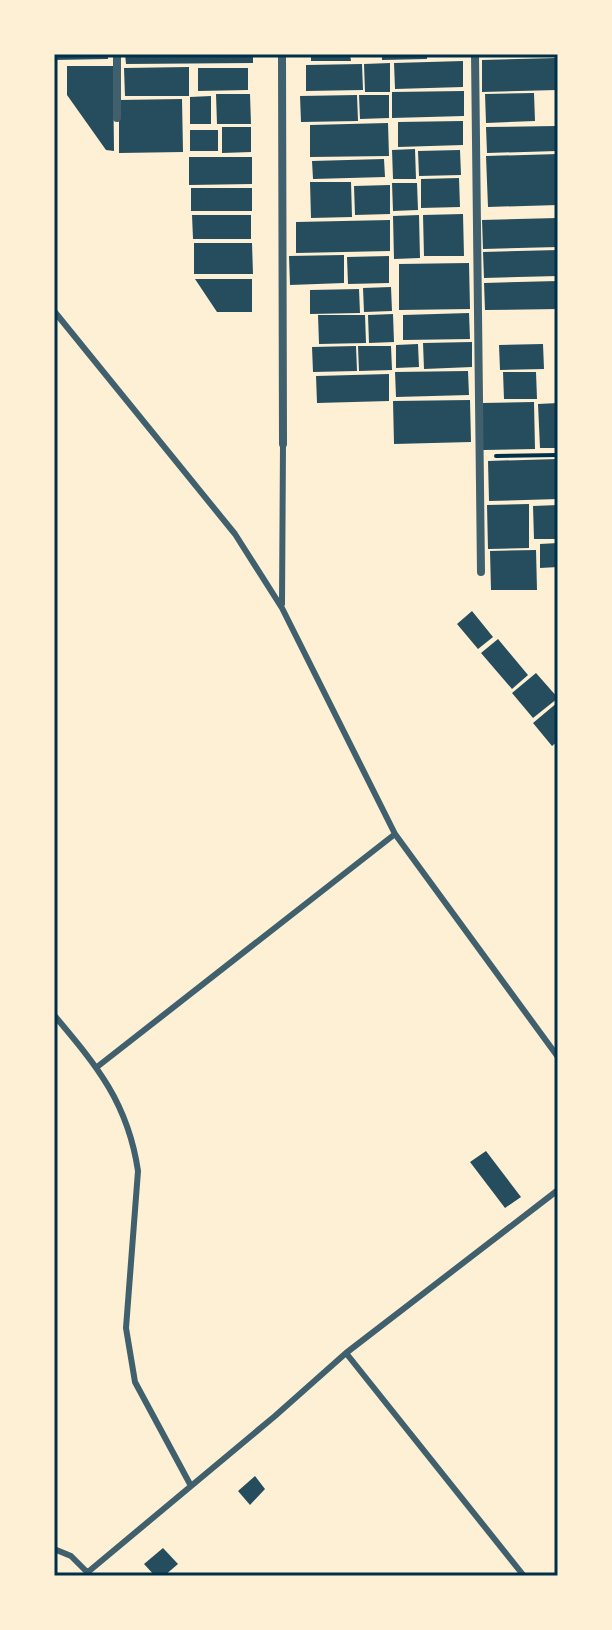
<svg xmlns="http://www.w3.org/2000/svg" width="612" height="1630" font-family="'Roboto Serif',serif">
<rect width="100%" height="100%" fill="#fdf0d5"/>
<path fill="#264d5e" d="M 54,54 L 108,54 L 108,59 L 54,60 Z
M 125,54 L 253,54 L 253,63 L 126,64 Z
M 311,54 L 350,54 L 351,61 L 311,61 Z
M 382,54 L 427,54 L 427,59 L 382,60 Z
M 556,58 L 557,90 L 482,92 L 482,60 Z
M 463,61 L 463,87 L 395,89 L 394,63 Z
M 390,63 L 390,92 L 365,92 L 364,64 Z
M 362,64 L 363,90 L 306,91 L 306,65 Z
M 67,66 L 113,66 L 114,151 L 106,150 L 67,95 Z
M 189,67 L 189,96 L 125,96 L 124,68 Z
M 198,68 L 248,68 L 248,90 L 198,91 Z
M 464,91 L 464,116 L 392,118 L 392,92 Z
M 534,93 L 535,121 L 486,123 L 485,94 Z
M 216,94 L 250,94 L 251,124 L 217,124 Z
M 357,95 L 358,121 L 301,122 L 300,96 Z
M 359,95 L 389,95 L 389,118 L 360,119 Z
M 211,96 L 211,124 L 190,124 L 190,97 Z
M 182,99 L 183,152 L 119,153 L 119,100 Z
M 463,121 L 463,145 L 398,147 L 398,122 Z
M 388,123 L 389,156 L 310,157 L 310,125 Z
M 556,126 L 557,151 L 487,153 L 486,127 Z
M 222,127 L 251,127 L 251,152 L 222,153 Z
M 190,130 L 218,130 L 218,151 L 190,151 Z
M 415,149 L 416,179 L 393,179 L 392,150 Z
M 460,150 L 461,175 L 419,176 L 418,151 Z
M 558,154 L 558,205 L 488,207 L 486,156 Z
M 189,157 L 252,157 L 252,184 L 189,185 Z
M 384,159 L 385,177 L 313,179 L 312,161 Z
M 459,178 L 460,207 L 421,208 L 421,179 Z
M 310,182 L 351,182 L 352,217 L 311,218 Z
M 392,183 L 417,183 L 418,210 L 393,211 Z
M 390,185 L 390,214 L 355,215 L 354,186 Z
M 191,188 L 252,188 L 252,211 L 191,211 Z
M 463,214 L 464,256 L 424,256 L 423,215 Z
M 192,215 L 251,215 L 251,239 L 193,239 Z
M 419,215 L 420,258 L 394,259 L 393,216 Z
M 557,218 L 558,247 L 483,249 L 482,220 Z
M 390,220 L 390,251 L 296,253 L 296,222 Z
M 194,243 L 252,243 L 253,274 L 194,274 Z
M 558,250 L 558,276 L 484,278 L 483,252 Z
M 344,255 L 344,283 L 290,285 L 289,256 Z
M 389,256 L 389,283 L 348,284 L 347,257 Z
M 469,263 L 470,309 L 399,310 L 399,264 Z
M 195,279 L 252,279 L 252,312 L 217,312 Z
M 558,281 L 558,309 L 485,310 L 484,283 Z
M 391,287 L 392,311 L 364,312 L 363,288 Z
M 359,289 L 360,313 L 310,314 L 310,290 Z
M 469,313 L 470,339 L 403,340 L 403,315 Z
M 393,314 L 394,342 L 369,343 L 368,315 Z
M 318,315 L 365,315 L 366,343 L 319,344 Z
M 472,342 L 472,367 L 424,369 L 423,343 Z
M 418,344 L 419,367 L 396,368 L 396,345 Z
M 543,344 L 544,369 L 500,370 L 499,345 Z
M 356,346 L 357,371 L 313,372 L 312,347 Z
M 358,346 L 391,346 L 392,370 L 359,371 Z
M 468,371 L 469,395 L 396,397 L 395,372 Z
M 503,372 L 536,372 L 537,399 L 504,399 Z
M 389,374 L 389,401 L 317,403 L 316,376 Z
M 470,400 L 471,442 L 394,444 L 393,401 Z
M 534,402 L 535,449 L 483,450 L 482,403 Z
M 558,403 L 558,448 L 540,448 L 538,404 Z
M 558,459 L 558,499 L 489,501 L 488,461 Z
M 529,504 L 529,548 L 488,549 L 487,505 Z
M 558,505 L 558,539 L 534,539 L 533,506 Z
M 558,543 L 558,567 L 540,568 L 540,544 Z
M 536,550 L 537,590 L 491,590 L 490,551 Z
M 472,611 L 493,637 L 478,649 L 457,624 Z
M 498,639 L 528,675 L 512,689 L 481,653 Z
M 536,673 L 558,698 L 533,718 L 512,693 Z
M 558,702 L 558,741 L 552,746 L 533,723 Z
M 486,1151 L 521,1197 L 505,1208 L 470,1162 Z
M 255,1476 L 265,1489 L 250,1505 L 238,1491 Z
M 163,1548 L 178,1564 L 164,1576 L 155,1576 L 144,1564 Z"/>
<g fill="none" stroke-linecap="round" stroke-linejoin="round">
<path stroke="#003049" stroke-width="4" d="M 496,456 L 558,455"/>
<path stroke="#3f606c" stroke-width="6" d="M 54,311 L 235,534 L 282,608 L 395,834 L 558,1057
M 282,604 L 283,444
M 54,1015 C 97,1066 128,1103 138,1171 L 126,1328 L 135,1382 L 191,1486
M 97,1067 L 395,834
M 346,1353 L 524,1576
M 54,1549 L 71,1556 L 91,1576
M 88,1572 L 275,1416 L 346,1353 L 558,1190"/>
<path stroke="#3f606c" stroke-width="8" d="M 117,54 L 117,118
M 282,54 L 283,444
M 475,54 L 481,572"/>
</g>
<rect width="612" height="1630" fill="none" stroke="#fdf0d5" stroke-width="112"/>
<rect x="56" y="56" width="500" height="1518" fill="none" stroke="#003049" stroke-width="3"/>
</svg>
